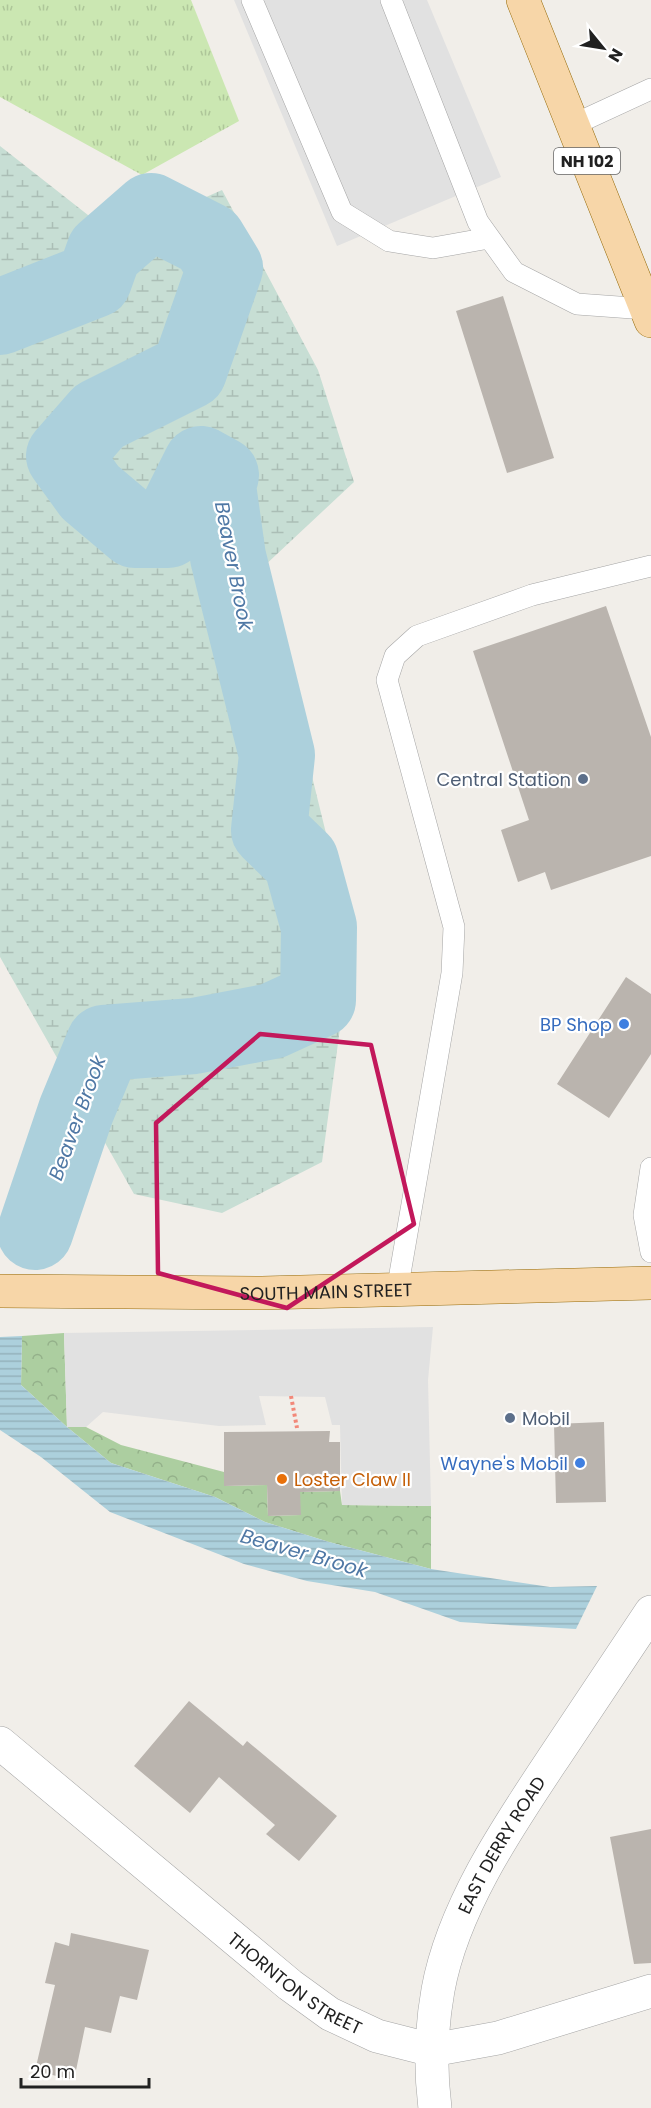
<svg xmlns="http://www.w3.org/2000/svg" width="651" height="2108" font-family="Poppins,sans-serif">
<defs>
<pattern id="grass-tufts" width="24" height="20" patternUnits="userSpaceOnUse" patternTransform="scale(1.5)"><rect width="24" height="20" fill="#cbe7b2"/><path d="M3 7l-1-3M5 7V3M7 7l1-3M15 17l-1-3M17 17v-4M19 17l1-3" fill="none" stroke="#aec699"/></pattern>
<pattern id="forest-crowns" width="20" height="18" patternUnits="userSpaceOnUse" patternTransform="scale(1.5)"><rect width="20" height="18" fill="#accea0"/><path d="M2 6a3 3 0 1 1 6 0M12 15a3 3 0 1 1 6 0" fill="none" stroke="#94b18a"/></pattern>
<pattern id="wetland-marsh" width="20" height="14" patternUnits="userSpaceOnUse" patternTransform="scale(1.5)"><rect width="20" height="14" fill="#c7ded4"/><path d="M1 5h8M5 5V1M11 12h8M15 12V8" fill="none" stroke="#abbeb6"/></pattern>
<pattern id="water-rules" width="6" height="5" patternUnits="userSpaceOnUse" patternTransform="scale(1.5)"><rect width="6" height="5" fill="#acd0dc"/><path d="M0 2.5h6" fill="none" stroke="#94b2bc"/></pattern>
</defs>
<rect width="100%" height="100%" fill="#f1eee9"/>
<path fill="url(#grass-tufts)" d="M 0,0 L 191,0 L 239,121 L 142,175 L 0,97 Z"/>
<path fill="url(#forest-crowns)" d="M 64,1333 L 67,1427 L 86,1427 L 121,1445 L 224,1472 L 225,1486 L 267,1485 L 268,1516 L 300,1515 L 300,1492 L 340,1491 L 342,1505 L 431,1506 L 431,1569 L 329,1542 L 265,1522 L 215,1497 L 111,1463 L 67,1427 L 21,1385 L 22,1336 Z"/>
<path fill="url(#wetland-marsh)" d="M 0,146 L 116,237 L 222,190 L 318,370 L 354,482 L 261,569 L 352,939 L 322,1162 L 222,1213 L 134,1194 L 0,957 Z"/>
<path fill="#e1e1e1" d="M 234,0 L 427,0 L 501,177 L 337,246 Z
M 433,1327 L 428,1380 L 431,1506 L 342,1505 L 340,1425 L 332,1425 L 325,1397 L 259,1396 L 266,1425 L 219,1426 L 103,1412 L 86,1427 L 67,1427 L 64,1333 Z"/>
<path fill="url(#water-rules)" d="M 22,1336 L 21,1385 L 67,1427 L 111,1463 L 215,1497 L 265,1522 L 329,1542 L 431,1569 L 550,1587 L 597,1586 L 576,1629 L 460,1622 L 375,1592 L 307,1581 L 244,1564 L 110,1512 L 41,1457 L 0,1430 L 0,1337 Z"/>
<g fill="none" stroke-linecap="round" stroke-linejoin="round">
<path stroke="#acd0dc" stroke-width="76" d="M 0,317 L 94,280 L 104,252 L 151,211 L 208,240 L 225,268 L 189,371 L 99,416 L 64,456 L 90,492 L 135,530 L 168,530 L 201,464 L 221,475 L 218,486 L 228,557 L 277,755 L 269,830 L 301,861 L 319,927 L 318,1000 L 272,1021 L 194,1036 L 104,1043 L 76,1111 L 35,1232"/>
</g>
<path fill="#bab4ae" d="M 503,296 L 554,458 L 507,473 L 456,311 Z
M 606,606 L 651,737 L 651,856 L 551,890 L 545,872 L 518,882 L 501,830 L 529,820 L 473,651 Z
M 626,977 L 651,994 L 651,1054 L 609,1118 L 557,1084 Z
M 604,1422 L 606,1502 L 556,1503 L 554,1424 Z
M 330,1431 L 329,1442 L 340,1442 L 340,1491 L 300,1492 L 301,1515 L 268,1516 L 267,1485 L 224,1486 L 224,1432 Z
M 189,1701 L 243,1746 L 247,1741 L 337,1816 L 299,1861 L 266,1834 L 275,1825 L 219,1777 L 190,1813 L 134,1766 Z
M 651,1829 L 651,1963 L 634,1964 L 610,1837 Z
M 71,1933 L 149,1950 L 137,2000 L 120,1996 L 111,2033 L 85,2027 L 74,2080 L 35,2071 L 55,1985 L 45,1983 L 55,1942 L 69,1946 Z"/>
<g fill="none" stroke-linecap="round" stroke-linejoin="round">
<defs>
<path id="service" d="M 252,0 L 342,212 L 389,241 L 433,248 L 489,238
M 391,0 L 478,222 L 514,272 L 577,304 L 646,309
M 573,125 L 651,89
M 651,1168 L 644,1215 L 651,1252
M 397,1291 L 452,973 L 454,927 L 387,680 L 395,656 L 417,636 L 532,595 L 651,566"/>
<g id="minor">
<path id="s1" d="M 0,1743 L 290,1985 L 330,2014 L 377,2036 L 432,2050 L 498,2038 L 651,1991"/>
</g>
<g id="tertiary">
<path id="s2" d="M 435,2108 C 430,2069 431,2029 438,1990 C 453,1907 509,1825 555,1756 C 587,1708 619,1660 651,1612"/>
</g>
<g id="primary">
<path d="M 523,0 L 651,321"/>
<path id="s3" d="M 0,1291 L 262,1293 L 651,1283"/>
</g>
</defs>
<use href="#service" stroke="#a5a5a5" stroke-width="22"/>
<use href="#minor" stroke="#a5a5a5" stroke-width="34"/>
<use href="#tertiary" stroke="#a5a5a5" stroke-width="34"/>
<use href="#primary" stroke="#956a09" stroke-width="34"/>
<path stroke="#f28879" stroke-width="4" stroke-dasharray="3 3" stroke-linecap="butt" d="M 291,1396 L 297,1428"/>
<use href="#service" stroke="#fff" stroke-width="21"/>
<use href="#minor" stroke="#fff" stroke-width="33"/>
<use href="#tertiary" stroke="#fff" stroke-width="33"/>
<use href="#primary" stroke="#f7d6a8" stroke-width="33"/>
</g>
<path fill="none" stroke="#c2185b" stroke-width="4.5" stroke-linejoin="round" d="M 260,1034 L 371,1045 L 414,1224 L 287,1308 L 158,1273 L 156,1123 Z"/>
<g fill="#5c6f8a" stroke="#fff" stroke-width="2">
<circle cx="583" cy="779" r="6"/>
<circle cx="510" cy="1418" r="6"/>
</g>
<g fill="#3f7fe0" stroke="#fff" stroke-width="2">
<circle cx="624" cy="1024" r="6"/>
<circle cx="580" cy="1463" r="6"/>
</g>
<circle fill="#e8710a" stroke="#fff" stroke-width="2" cx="282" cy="1479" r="6"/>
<g text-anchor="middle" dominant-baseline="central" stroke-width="4.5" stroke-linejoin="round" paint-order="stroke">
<rect fill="#fff" stroke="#646464" stroke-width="1.5" x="554" y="148" width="66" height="26" rx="4.5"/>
<g font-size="16" font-weight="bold" fill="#212121">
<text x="587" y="161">NH 102</text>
</g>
<g font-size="18" fill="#4e5e75" stroke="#fff" text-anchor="end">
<text x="571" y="779">Central Station</text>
<text x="522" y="1418" text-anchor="start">Mobil</text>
</g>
<g font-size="18" fill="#366cbe" stroke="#fff" text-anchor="end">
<text x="612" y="1024">BP Shop</text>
<text x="568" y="1463">Wayne's Mobil</text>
</g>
<g font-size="18" fill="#212121" stroke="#fff">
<text stroke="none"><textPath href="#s3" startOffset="326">SOUTH MAIN STREET</textPath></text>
<text stroke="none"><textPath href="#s2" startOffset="278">EAST DERRY ROAD</textPath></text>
<text stroke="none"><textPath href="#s1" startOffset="381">THORNTON STREET</textPath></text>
</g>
<g font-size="18" fill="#c56008" stroke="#fff" text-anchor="start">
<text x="294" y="1479">Loster Claw II</text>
</g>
<g font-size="20" font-style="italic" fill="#4f78a5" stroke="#fff">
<text transform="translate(234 566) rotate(79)">Beaver Brook</text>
<text transform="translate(77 1118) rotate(-70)">Beaver Brook</text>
<text transform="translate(304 1553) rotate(16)">Beaver Brook</text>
</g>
</g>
<g transform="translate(603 48) rotate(120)" stroke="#ffffff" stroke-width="4.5" paint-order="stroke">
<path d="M0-4.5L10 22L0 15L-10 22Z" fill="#212121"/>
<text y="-9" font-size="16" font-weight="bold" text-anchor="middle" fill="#212121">N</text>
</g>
<path d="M21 2078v9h128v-9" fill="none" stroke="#212121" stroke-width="3"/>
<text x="30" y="2078" font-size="18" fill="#212121" stroke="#ffffff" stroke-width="4.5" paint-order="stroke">20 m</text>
</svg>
